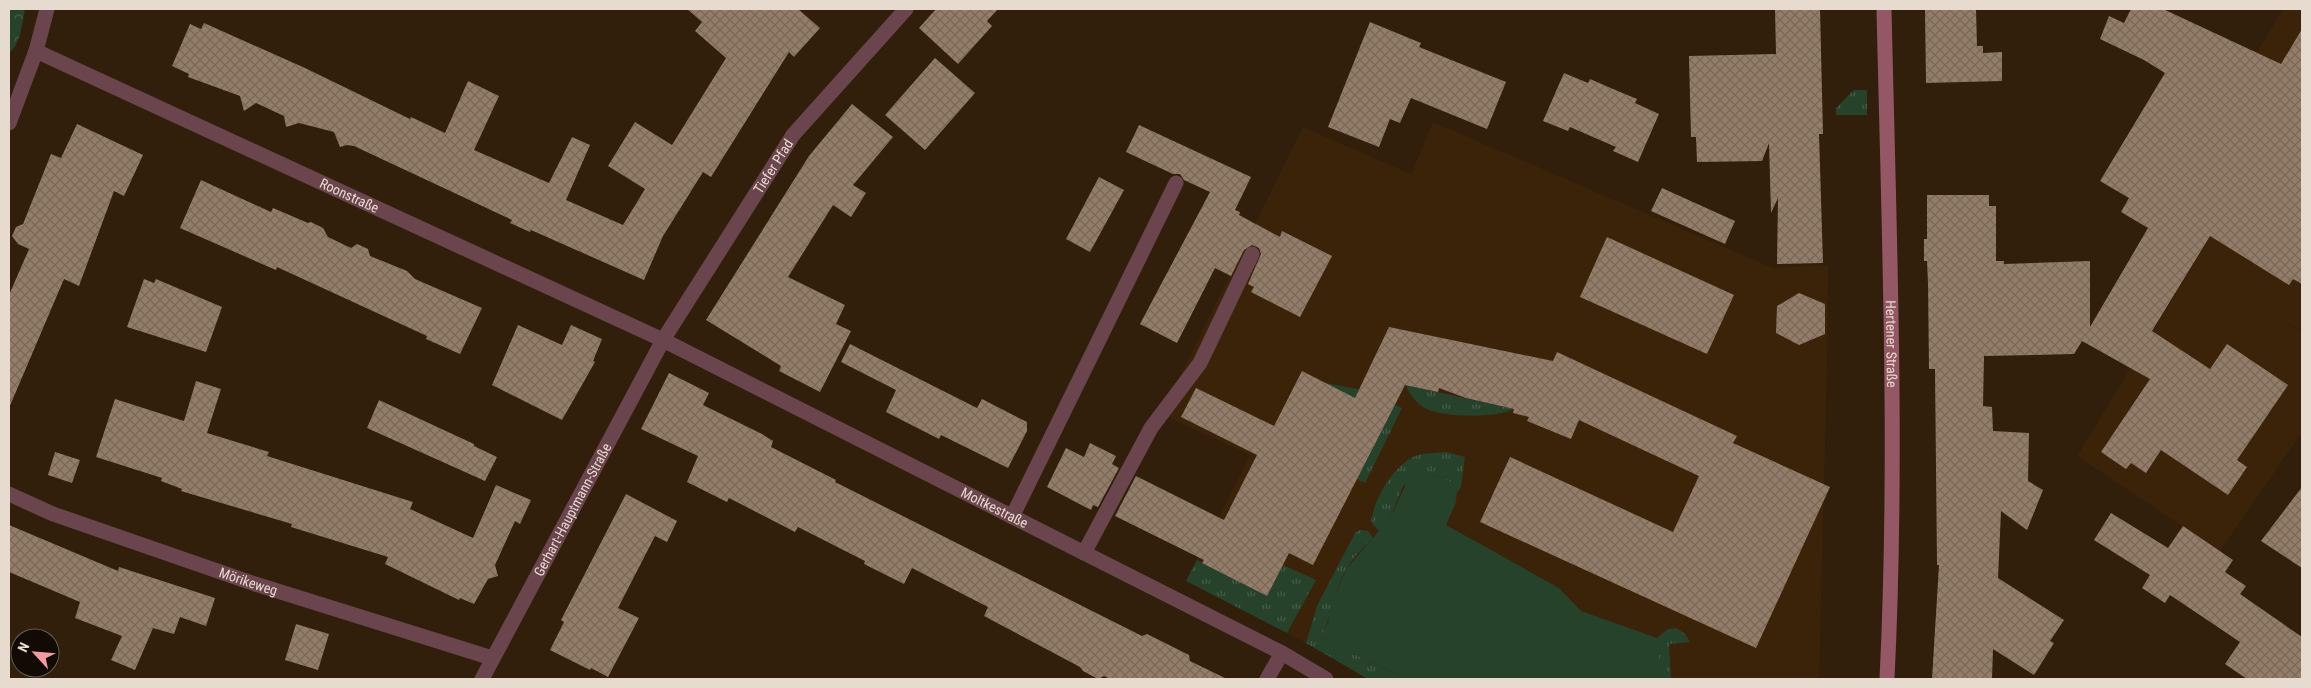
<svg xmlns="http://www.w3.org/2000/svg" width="2311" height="688" font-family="'Roboto Condensed',sans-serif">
<defs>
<pattern id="grass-tufts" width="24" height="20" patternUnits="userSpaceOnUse" patternTransform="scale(1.25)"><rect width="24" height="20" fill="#27422b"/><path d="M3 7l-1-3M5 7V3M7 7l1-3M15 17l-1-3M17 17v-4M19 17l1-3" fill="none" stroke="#465d49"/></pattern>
<pattern id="park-crowns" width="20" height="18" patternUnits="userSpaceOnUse" patternTransform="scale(1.25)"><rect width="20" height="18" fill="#27422b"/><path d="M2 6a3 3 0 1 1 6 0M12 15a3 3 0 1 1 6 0" fill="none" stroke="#465d49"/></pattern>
<pattern id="building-cross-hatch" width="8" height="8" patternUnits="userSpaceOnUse" patternTransform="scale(1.25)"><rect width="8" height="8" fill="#947d68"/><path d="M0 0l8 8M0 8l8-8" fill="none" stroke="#786859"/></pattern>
</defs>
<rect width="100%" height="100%" fill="#311e0b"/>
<path fill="#3b230a" d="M 2283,9 L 2302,9 L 2302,331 L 2284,321 L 2302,332 L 2302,432 L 2220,551 L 2077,456 L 2194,264 L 2147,234 Z
M 1433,122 L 1773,268 L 1828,265 L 1827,369 L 1819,679 L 1368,679 L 1306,643 L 1186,581 L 1250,455 L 1161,414 L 1303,127 L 1411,174 Z"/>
<path fill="url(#grass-tufts)" d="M 1854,90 L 1867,90 L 1867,115 L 1836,115 L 1836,108 Z
M 1325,383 L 1368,391 L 1402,408 L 1365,483 L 1357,479 Z
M 1406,385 L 1514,409 C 1497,418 1447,417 1429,410 C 1419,406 1409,395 1406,385 Z
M 1446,452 L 1465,457 L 1461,487 L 1456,494 L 1457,489 L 1449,481 L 1428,472 L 1403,486 L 1390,518 L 1379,531 L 1371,522 C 1374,499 1393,466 1415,456 C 1424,453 1436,453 1446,452 Z
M 1360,530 L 1368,531 L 1373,538 C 1363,548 1352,558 1345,571 C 1334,593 1331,616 1321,638 L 1406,679 L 1368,679 L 1306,643 L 1317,606 L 1355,533 Z
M 1197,560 L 1267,596 L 1283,565 L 1316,580 L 1287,633 L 1186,581 Z
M 1676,628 L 1685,634 L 1690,642 L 1669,644 L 1671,679 L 1659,679 L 1659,645 L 1657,638 L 1668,629 Z"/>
<path fill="url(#park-crowns)" d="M 9,9 L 25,9 C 22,21 21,46 9,52 Z"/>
<path fill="#27422b" d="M 1428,472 L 1449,481 L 1457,489 L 1456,502 L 1446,525 L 1559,588 L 1581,611 L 1657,638 L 1659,645 L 1659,679 L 1406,679 L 1321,638 L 1328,622 L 1331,606 L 1346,569 L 1390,518 L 1408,480 L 1417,474 Z"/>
<path fill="url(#building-cross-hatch)" d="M 687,9 L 798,9 L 820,28 L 794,57 L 789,52 L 711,177 L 703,172 L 663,236 L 644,280 L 531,230 L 530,232 L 510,223 L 512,220 L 354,146 L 347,145 L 340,147 L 334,132 L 299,123 L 286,127 L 284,116 L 256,103 L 244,111 L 240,96 L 188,77 L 189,74 L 172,66 L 190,24 L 201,29 L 204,23 L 305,68 L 410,119 L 411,117 L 445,133 L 468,81 L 499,96 L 474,150 L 549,183 L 572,137 L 590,145 L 566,200 L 623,225 L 645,189 L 608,166 L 635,122 L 672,145 L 726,58 L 695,31 L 702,22 Z
M 936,9 L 998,9 L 987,21 L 992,26 L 958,64 L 919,28 Z
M 1775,9 L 1820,9 L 1823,134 L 1819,134 L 1823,263 L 1777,264 L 1778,198 L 1771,213 L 1769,143 L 1762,161 L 1697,162 L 1696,137 L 1691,137 L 1689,56 L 1776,54 Z
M 1925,9 L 1976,9 L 1977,46 L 1983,46 L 1983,53 L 2002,52 L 2002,81 L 1926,83 Z
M 2131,9 L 2163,9 L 2281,64 L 2302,29 L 2302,284 L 2293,279 L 2289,285 L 2210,236 L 2152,331 L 2210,369 L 2227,344 L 2288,385 L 2237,460 L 2247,467 L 2228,495 L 2161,450 L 2146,473 L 2131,463 L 2126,469 L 2101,452 L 2150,379 L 2082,341 L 2074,354 L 1984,356 L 1983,406 L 1992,407 L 1993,431 L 2029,433 L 2028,481 L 2043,490 L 2027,530 L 2001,511 L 1998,578 L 2064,620 L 2050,641 L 2054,643 L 2034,675 L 1993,649 L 1992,679 L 1932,679 L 1939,565 L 1937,565 L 1935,369 L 1929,369 L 1928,283 L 1927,261 L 1924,261 L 1924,239 L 1927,239 L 1927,195 L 1989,195 L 1989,206 L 1996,206 L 1996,261 L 2004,261 L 2004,264 L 2090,261 L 2090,327 L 2148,228 L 2121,212 L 2129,198 L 2100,181 L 2165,73 L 2144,60 L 2100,39 L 2109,16 L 2124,23 Z
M 1370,22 L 1421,43 L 1419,47 L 1506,82 L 1487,129 L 1411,98 L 1400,123 L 1390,119 L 1379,147 L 1328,127 Z
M 935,58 L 975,93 L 925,150 L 885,115 Z
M 1564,73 L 1588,83 L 1590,79 L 1613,89 L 1637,99 L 1635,103 L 1659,114 L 1638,162 L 1613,151 L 1616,147 L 1570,127 L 1568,131 L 1543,121 Z
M 852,104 L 893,137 L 853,185 L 866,193 L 851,217 L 833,205 L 788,277 L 845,305 L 836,324 L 851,331 L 820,392 L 779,371 L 781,366 L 706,320 L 809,156 Z
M 77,124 L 143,155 L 124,196 L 114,191 L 79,286 L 64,279 L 9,408 L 9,295 L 29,249 L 18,244 L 12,236 L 16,227 L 23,224 L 51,154 L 61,158 Z
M 1139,125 L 1251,177 L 1235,210 L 1240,212 L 1239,215 L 1280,237 L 1282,231 L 1332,256 L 1300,317 L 1251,292 L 1254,287 L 1248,284 L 1261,254 L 1259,248 L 1252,245 L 1244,250 L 1231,276 L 1215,268 L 1177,343 L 1140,324 L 1210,192 L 1184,180 L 1180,174 L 1173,174 L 1126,152 Z
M 1099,177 L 1124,190 L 1090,252 L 1066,239 Z
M 201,180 L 271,212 L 273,208 L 308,223 L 311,222 L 323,228 L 328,237 L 351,248 L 357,244 L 368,249 L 370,256 L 407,271 L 415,279 L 482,308 L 460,354 L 426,339 L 427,336 L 277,267 L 276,270 L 180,228 Z
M 1662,188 L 1735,221 L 1725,244 L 1651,211 Z
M 1607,237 L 1734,295 L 1707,354 L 1580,297 Z
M 144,279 L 154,283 L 156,279 L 222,307 L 206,352 L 127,327 Z
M 1799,293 L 1825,304 L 1825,334 L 1799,345 L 1776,333 L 1777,306 Z
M 518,325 L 562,345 L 571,325 L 602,339 L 593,361 L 595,362 L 562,420 L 492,385 Z
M 1389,327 L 1553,361 L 1557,352 L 1737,436 L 1733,443 L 1830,487 L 1756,648 L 1480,522 L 1510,457 L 1673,532 L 1699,476 L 1579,420 L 1571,439 L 1527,421 L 1529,417 L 1513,413 L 1514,409 L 1466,398 L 1439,388 L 1438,392 L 1405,385 L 1313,565 L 1289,553 L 1267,596 L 1202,563 L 1204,560 L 1115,516 L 1136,476 L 1224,520 L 1257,455 L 1181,417 L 1196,388 L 1274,426 L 1302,371 L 1355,398 Z
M 850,344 L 977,408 L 982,399 L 1027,422 L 1027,431 L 1008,468 L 941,435 L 939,439 L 886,412 L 896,390 L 841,362 Z
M 669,373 L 709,393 L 703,405 L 762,434 L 773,441 L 771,447 L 836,480 L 835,482 L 1142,636 L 1147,634 L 1189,655 L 1190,661 L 1227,679 L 1110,679 L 1104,676 L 1098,679 L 1083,671 L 1080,667 L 984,616 L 988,607 L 912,568 L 904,584 L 864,564 L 865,561 L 798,527 L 795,532 L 729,498 L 727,502 L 687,482 L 698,456 L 641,429 Z
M 196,381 L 221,389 L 207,433 L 269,452 L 267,456 L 413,502 L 410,509 L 473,538 L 496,485 L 531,500 L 520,524 L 515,521 L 495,565 L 498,576 L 488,579 L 474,604 L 460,598 L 459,600 L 385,564 L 388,557 L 291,527 L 292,524 L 181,491 L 182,489 L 161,481 L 162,478 L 96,457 L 115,399 L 184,421 Z
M 379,400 L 474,444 L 474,446 L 497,457 L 485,481 L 367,428 Z
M 1090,443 L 1116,456 L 1112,464 L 1119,468 L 1098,507 L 1093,505 L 1091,510 L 1047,487 L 1066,448 L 1084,457 Z
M 55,452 L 80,460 L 72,483 L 48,475 Z
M 2302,487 L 2302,568 L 2261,541 Z
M 626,494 L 677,521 L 667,542 L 655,536 L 618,608 L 639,618 L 608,677 L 591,668 L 590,670 L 550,650 L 564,622 L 561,620 Z
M 2111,513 L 2168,548 L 2183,526 L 2233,560 L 2225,572 L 2246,586 L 2240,594 L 2302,637 L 2302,679 L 2247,679 L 2225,664 L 2240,642 L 2170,595 L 2165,603 L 2142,588 L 2150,575 L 2094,540 Z
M 9,525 L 118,571 L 119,567 L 215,598 L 206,626 L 180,617 L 174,634 L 153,628 L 135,670 L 111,660 L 122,636 L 75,618 L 80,602 L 9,572 Z
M 296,624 L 329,634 L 318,670 L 285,660 Z"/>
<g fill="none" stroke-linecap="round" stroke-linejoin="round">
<path stroke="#6b454e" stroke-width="15" d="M 1012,517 L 1176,183
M 1084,553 L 1151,428 L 1200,363 L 1252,254"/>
<g stroke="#6b454e" stroke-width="15">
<path id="s1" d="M 36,51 L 663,340 L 1282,653 L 1326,679"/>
<path d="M 9,123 L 36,51 L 47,9"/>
<path id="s2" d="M 9,494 L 53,514 L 255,584 L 492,658"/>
<path id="s3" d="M 482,679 L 663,340 L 793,135 L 906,9"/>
<path d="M 1267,679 L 1282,653"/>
</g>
<path stroke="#945765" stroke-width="15" id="s4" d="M 1884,9 C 1889,232 1898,456 1887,679"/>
</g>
<g text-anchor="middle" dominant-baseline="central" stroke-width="5" stroke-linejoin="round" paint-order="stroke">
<g font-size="14" fill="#e7dacf" stroke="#120a04">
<text stroke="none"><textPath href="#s3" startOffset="590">Tiefer Pfad</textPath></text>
<text stroke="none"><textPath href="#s1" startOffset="345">Roonstraße</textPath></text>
<text stroke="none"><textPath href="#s4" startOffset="335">Hertener Straße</textPath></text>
<text stroke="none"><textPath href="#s1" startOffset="1062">Moltkestraße</textPath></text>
<text stroke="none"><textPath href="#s3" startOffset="192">Gerhart-Hauptmann-Straße</textPath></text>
<text stroke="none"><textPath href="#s2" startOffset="255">Mörikeweg</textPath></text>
</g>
</g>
<rect width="2311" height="688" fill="none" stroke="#e7dacf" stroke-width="20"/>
<g transform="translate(35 653) rotate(296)"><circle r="24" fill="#120a04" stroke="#675d55"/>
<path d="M0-4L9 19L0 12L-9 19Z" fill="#f49aa3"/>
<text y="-8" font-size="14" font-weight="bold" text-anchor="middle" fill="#e7dacf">N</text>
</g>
</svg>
